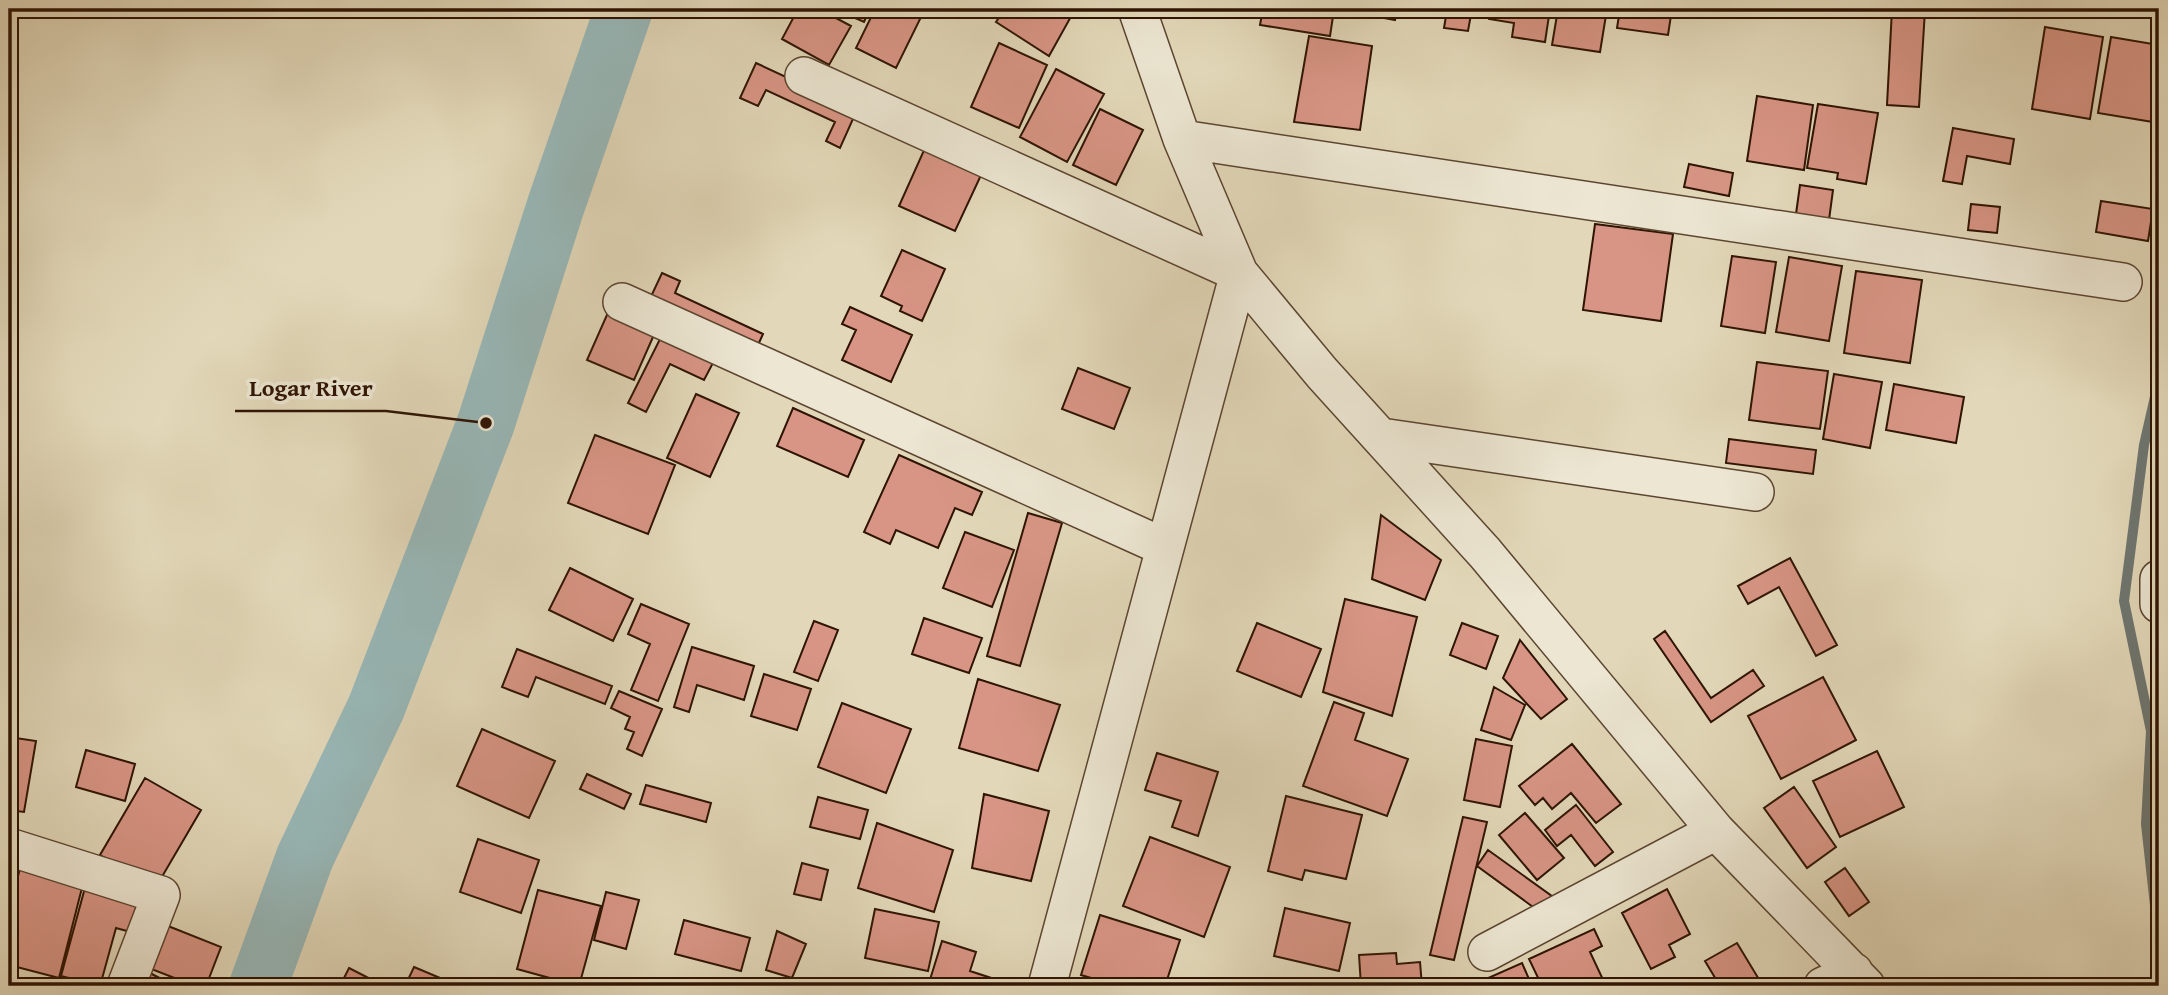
<svg xmlns="http://www.w3.org/2000/svg" width="2168" height="995" font-family="'Gentium Book Plus',serif">
<rect width="100%" height="100%" fill="#e2d8b9"/>
<filter id="stains"><feTurbulence type="fractalNoise" baseFrequency=".00286" numOctaves="4"/><feColorMatrix values="0 0 0 0 .2 0 0 0 0 .09 0 0 0 0 .02 0 0 0 .5 -.17"/></filter>
<radialGradient id="worn" r=".72"><stop offset=".6" stop-color="#630" stop-opacity="0"/><stop offset="1" stop-color="#630" stop-opacity=".3"/></radialGradient>
<g fill="none" stroke-linecap="round" stroke-linejoin="round">
<path stroke="#6e7670" stroke-width="10" d="M 2159,379 L 2144,445 L 2124,601 L 2151,731 L 2146,824 L 2159,942"/>
<path stroke="#98b8b8" stroke-width="58" d="M 258,986 L 305,857 L 376,708 L 486,423 L 556,205 L 624,9"/>
</g>
<path fill="#d89585" stroke="#2f1403" stroke-width="2" d="M 798,9 L 819,9 L 851,26 L 829,65 L 782,39 Z
M 835,9 L 870,9 L 864,22 Z
M 875,9 L 924,11 L 896,68 L 856,48 Z
M 1005,9 L 1069,9 L 1073,13 L 1049,56 L 996,22 Z
M 1263,9 L 1334,10 L 1330,36 L 1260,25 Z
M 1337,9 L 1397,9 L 1395,20 Z
M 1416,9 L 1472,9 L 1468,31 L 1444,28 L 1446,16 L 1415,12 Z
M 1490,9 L 1550,9 L 1545,42 L 1512,37 L 1514,23 L 1489,19 Z
M 1558,9 L 1607,9 L 1600,52 L 1552,45 Z
M 1620,9 L 1672,9 L 1668,35 L 1617,28 Z
M 1892,9 L 1925,10 L 1919,107 L 1887,105 Z
M 2045,27 L 2103,37 L 2090,119 L 2032,109 Z
M 1309,36 L 1372,46 L 1360,130 L 1294,122 Z
M 2111,37 L 2159,45 L 2159,123 L 2098,113 Z
M 999,43 L 1047,65 L 1019,128 L 971,107 Z
M 756,63 L 857,110 L 840,148 L 826,141 L 835,122 L 766,90 L 758,106 L 740,98 Z
M 1056,69 L 1104,94 L 1067,162 L 1020,137 Z
M 1757,96 L 1813,105 L 1804,170 L 1747,161 Z
M 1818,104 L 1878,113 L 1866,184 L 1837,179 L 1838,173 L 1807,168 Z
M 1100,109 L 1143,130 L 1116,185 L 1073,165 Z
M 1953,128 L 2014,139 L 2010,164 L 1967,156 L 1962,184 L 1943,181 Z
M 925,148 L 982,173 L 955,231 L 899,206 Z
M 1689,164 L 1733,173 L 1729,196 L 1684,187 Z
M 1800,185 L 1833,190 L 1829,220 L 1796,214 Z
M 2101,201 L 2153,209 L 2148,241 L 2096,232 Z
M 1971,204 L 2000,207 L 1997,233 L 1968,230 Z
M 1595,224 L 1673,234 L 1661,321 L 1583,310 Z
M 902,250 L 945,269 L 922,321 L 900,311 L 902,306 L 881,296 Z
M 1732,256 L 1776,262 L 1765,333 L 1721,326 Z
M 1789,257 L 1842,266 L 1829,341 L 1776,332 Z
M 1856,271 L 1922,280 L 1910,363 L 1844,353 Z
M 662,273 L 680,281 L 675,293 L 763,334 L 754,354 L 647,305 Z
M 850,307 L 912,335 L 891,382 L 842,360 L 856,330 L 842,324 Z
M 610,308 L 657,328 L 634,380 L 587,360 Z
M 662,335 L 714,361 L 704,380 L 670,364 L 646,412 L 628,403 Z
M 1757,362 L 1828,371 L 1820,429 L 1749,420 Z
M 1078,368 L 1130,388 L 1114,429 L 1062,409 Z
M 1834,374 L 1882,382 L 1870,448 L 1823,439 Z
M 1894,384 L 1964,397 L 1956,443 L 1886,430 Z
M 696,394 L 739,413 L 710,477 L 667,458 Z
M 793,408 L 864,440 L 848,477 L 777,446 Z
M 595,435 L 675,465 L 648,534 L 568,503 Z
M 1729,439 L 1816,450 L 1813,474 L 1726,463 Z
M 899,455 L 982,492 L 972,515 L 955,508 L 938,548 L 896,530 L 890,544 L 864,532 Z
M 1028,513 L 1062,523 L 1020,666 L 987,656 Z
M 1381,515 L 1441,560 L 1425,600 L 1372,579 Z
M 965,532 L 1014,550 L 992,607 L 943,588 Z
M 1790,558 L 1837,645 L 1816,656 L 1779,587 L 1748,604 L 1738,586 Z
M 570,568 L 633,599 L 613,641 L 549,610 Z
M 1345,599 L 1417,617 L 1392,716 L 1323,692 Z
M 641,604 L 689,624 L 658,701 L 631,690 L 650,644 L 628,634 Z
M 924,618 L 982,638 L 969,673 L 912,654 Z
M 814,621 L 838,630 L 818,681 L 794,672 Z
M 1257,623 L 1321,649 L 1301,697 L 1237,671 Z
M 1462,623 L 1498,636 L 1486,669 L 1450,655 Z
M 1665,631 L 1711,698 L 1753,670 L 1764,686 L 1711,722 L 1654,639 Z
M 1520,640 L 1567,699 L 1541,719 L 1503,678 Z
M 692,647 L 754,666 L 744,700 L 697,685 L 689,712 L 674,707 Z
M 517,649 L 612,686 L 605,704 L 536,677 L 528,697 L 502,687 Z
M 764,674 L 811,689 L 797,730 L 751,716 Z
M 1823,677 L 1856,740 L 1781,779 L 1748,716 Z
M 978,679 L 1060,705 L 1038,771 L 959,748 Z
M 1494,687 L 1525,705 L 1511,740 L 1481,730 Z
M 619,691 L 662,709 L 642,756 L 627,749 L 634,732 L 625,729 L 630,717 L 611,708 Z
M 1334,702 L 1364,713 L 1355,740 L 1408,759 L 1387,816 L 1303,786 Z
M 842,703 L 911,729 L 886,793 L 818,767 Z
M 482,729 L 555,761 L 529,818 L 457,786 Z
M 9,737 L 36,741 L 24,812 L 9,810 Z
M 1476,739 L 1512,746 L 1500,807 L 1464,800 Z
M 1572,744 L 1621,804 L 1596,823 L 1571,793 L 1552,809 L 1543,798 L 1535,805 L 1519,786 Z
M 86,750 L 135,764 L 125,801 L 76,787 Z
M 1877,751 L 1904,807 L 1840,837 L 1813,781 Z
M 1157,753 L 1218,772 L 1198,836 L 1172,827 L 1181,801 L 1145,790 Z
M 587,774 L 631,794 L 624,809 L 580,789 Z
M 145,778 L 201,810 L 156,887 L 100,855 Z
M 646,785 L 711,803 L 706,822 L 640,804 Z
M 1794,787 L 1836,847 L 1807,868 L 1764,808 Z
M 984,794 L 1049,811 L 1031,881 L 972,868 Z
M 1286,796 L 1362,815 L 1346,879 L 1305,870 L 1302,880 L 1268,871 Z
M 818,797 L 868,810 L 860,839 L 810,827 Z
M 1576,805 L 1613,852 L 1595,866 L 1571,835 L 1557,846 L 1545,830 Z
M 1525,813 L 1564,858 L 1537,880 L 1499,835 Z
M 1463,817 L 1487,822 L 1454,960 L 1430,955 Z
M 877,823 L 953,850 L 934,912 L 858,888 Z
M 1150,837 L 1230,867 L 1204,937 L 1123,906 Z
M 478,839 L 539,860 L 521,913 L 460,892 Z
M 1488,850 L 1556,899 L 1544,915 L 1477,866 Z
M 802,863 L 828,870 L 821,900 L 794,894 Z
M 21,864 L 84,880 L 59,978 L 9,965 L 9,912 Z
M 1845,868 L 1869,902 L 1849,916 L 1825,882 Z
M 86,884 L 147,901 L 138,934 L 116,928 L 100,986 L 61,976 Z
M 1667,889 L 1690,934 L 1669,945 L 1675,957 L 1651,969 L 1622,913 Z
M 538,890 L 601,906 L 579,986 L 555,986 L 557,980 L 517,969 Z
M 606,892 L 639,900 L 626,949 L 594,940 Z
M 1285,908 L 1350,923 L 1339,971 L 1274,956 Z
M 875,909 L 939,922 L 928,971 L 865,958 Z
M 1100,915 L 1180,940 L 1165,986 L 1118,986 L 1081,975 Z
M 684,920 L 750,938 L 741,971 L 675,954 Z
M 158,922 L 221,947 L 206,986 L 195,986 L 141,965 Z
M 1594,929 L 1602,946 L 1590,952 L 1606,986 L 1542,986 L 1529,959 Z
M 777,931 L 806,944 L 792,978 L 766,970 Z
M 942,941 L 976,952 L 970,971 L 1016,986 L 928,986 Z
M 1737,943 L 1763,986 L 1720,986 L 1705,961 Z
M 1396,953 L 1397,964 L 1420,962 L 1422,986 L 1361,986 L 1359,955 Z
M 1522,963 L 1532,986 L 1480,986 L 1479,982 Z
M 414,967 L 459,986 L 405,986 Z
M 349,968 L 384,986 L 340,986 Z
M 146,971 L 175,986 L 138,986 Z"/>
<g fill="none" stroke-linecap="round" stroke-linejoin="round">
<defs>
<path id="minor" d="M 1137,9 L 1182,139 L 1239,273 L 1322,373 L 1485,553 L 1716,831 L 1866,986
M 804,76 L 1239,273 L 1047,986
M 1182,139 L 2123,282
M 622,302 L 1164,547
M 1381,437 L 1755,492
M 2159,579 L 2159,604
M 9,847 L 161,895 L 126,986
M 1487,952 L 1716,831
M 1823,986 L 1854,972"/>
</defs>
<use href="#minor" stroke="#5c4530" stroke-width="40"/>
<use href="#minor" stroke="#ece6d2" stroke-width="37"/>
</g>
<path fill="none" stroke="#2f1403" stroke-width="2.5" d="M486 423L386 411H235"/>
<circle fill="#2f1403" stroke="#ece6d2" stroke-width="2.5" cx="486" cy="423" r="7"/>
<g font-size="24" text-anchor="middle" font-weight="bold" fill="#2f1403" stroke="#ece6d2" stroke-width="7" stroke-linejoin="round" paint-order="stroke">
<text x="311" y="396">Logar River</text>
</g>
<rect width="2168" height="995" fill="none" stroke="#e2d8b9" stroke-width="35"/>
<rect x="10" y="10" width="2147" height="974" fill="none" stroke="#2f1403" stroke-width="3.5"/>
<rect x="18" y="18" width="2133" height="960" fill="none" stroke="#2f1403" stroke-width="2"/>
<rect width="100%" height="100%" filter="url(#stains)"/>
<rect width="100%" height="100%" fill="url(#worn)"/>
</svg>
